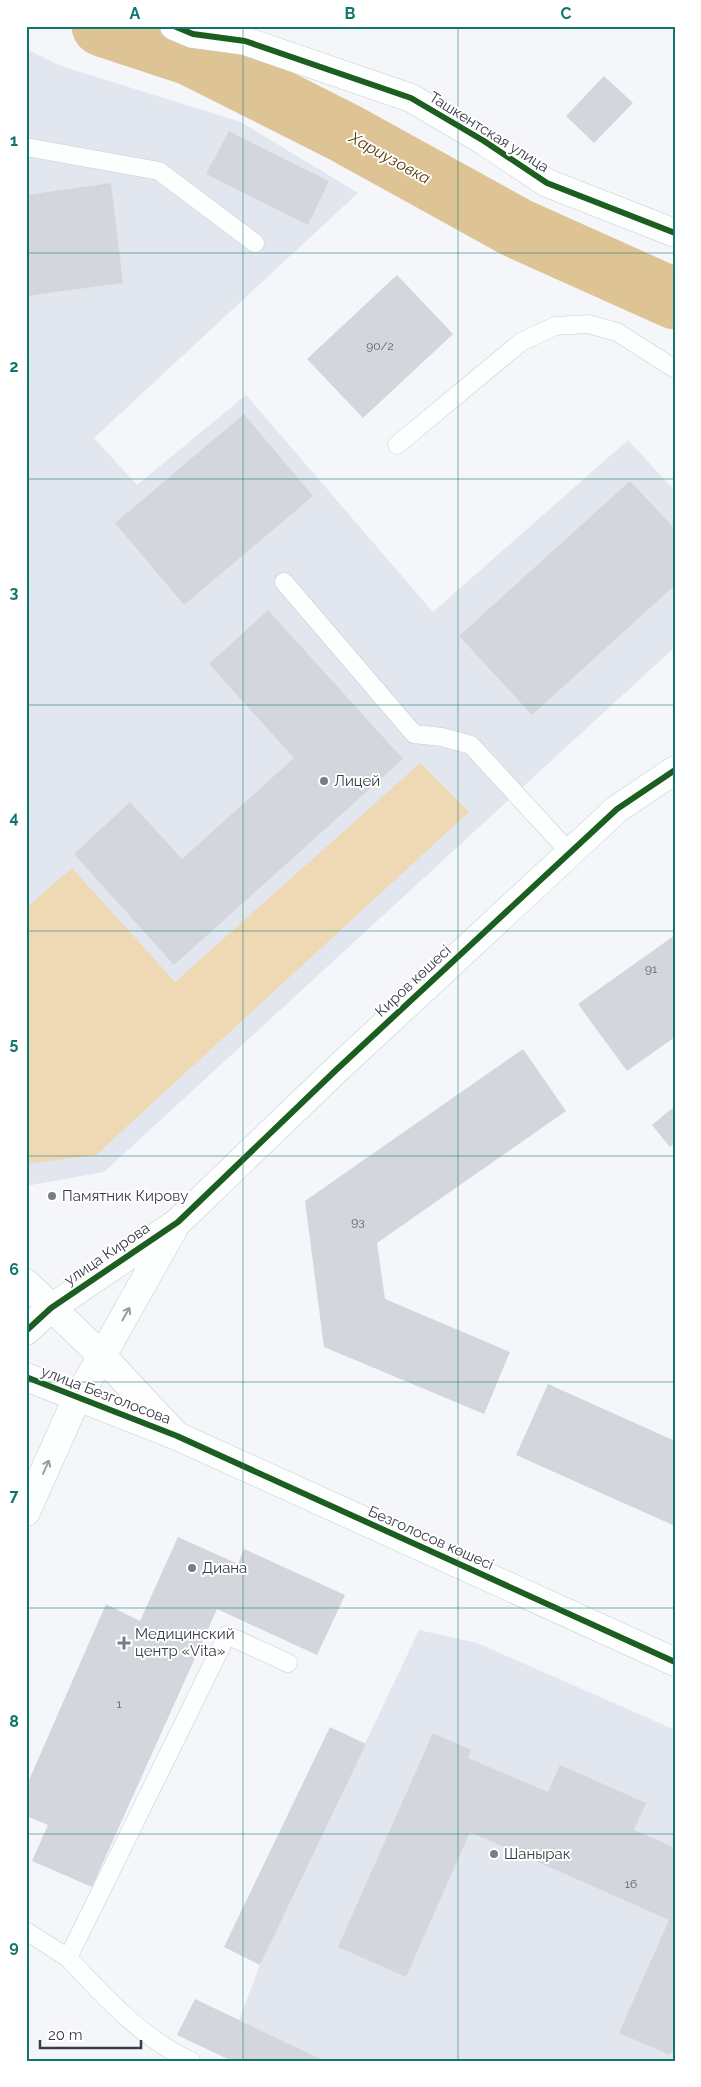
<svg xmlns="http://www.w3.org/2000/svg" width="701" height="2087" font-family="Raleway,sans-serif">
<rect width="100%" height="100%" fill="#f4f6f9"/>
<path fill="#e2e7ef" d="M 26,49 L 61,66 L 241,122 L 358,193 L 94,438 L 137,485 L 246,395 L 433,612 L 628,440 L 675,491 L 675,647 L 104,1172 L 26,1186 Z
M 419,1630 L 477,1643 L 675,1730 L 675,2061 L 325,2061 L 239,2020 L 260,1965 Z"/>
<path fill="#eed9b4" d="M 420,763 L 469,812 L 96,1155 L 26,1164 L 26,908 L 72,868 L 175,982 Z"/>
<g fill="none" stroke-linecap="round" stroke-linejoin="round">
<path stroke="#dec394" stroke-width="61" d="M 102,26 L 190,55 L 345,133 L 517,228 L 675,299"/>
</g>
<path fill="#d3d6dc" d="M 604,76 L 633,103 L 594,143 L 566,116 Z
M 229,131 L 329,181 L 308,225 L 206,174 Z
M 111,183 L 123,283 L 26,296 L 26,195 Z
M 397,275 L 453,334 L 363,418 L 307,359 Z
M 244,414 L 313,496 L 184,605 L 115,523 Z
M 630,481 L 675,529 L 675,585 L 532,715 L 459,636 Z
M 268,610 L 403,759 L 174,965 L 74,854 L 130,802 L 182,859 L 294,758 L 209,664 Z
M 675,935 L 675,1037 L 627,1071 L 578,1004 Z
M 523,1049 L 566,1111 L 377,1243 L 385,1299 L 510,1352 L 484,1414 L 324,1347 L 305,1201 Z
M 675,1106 L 675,1143 L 670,1147 L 652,1125 Z
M 548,1384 L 675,1441 L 675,1526 L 516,1455 Z
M 178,1537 L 238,1564 L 244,1549 L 345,1595 L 317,1655 L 217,1609 L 92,1887 L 32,1861 L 48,1825 L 26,1816 L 26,1787 L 106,1604 L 140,1621 Z
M 330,1727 L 366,1744 L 260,1965 L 224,1947 Z
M 433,1733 L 471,1750 L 468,1758 L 548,1792 L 560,1765 L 646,1803 L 634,1830 L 675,1848 L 675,2045 L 670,2055 L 619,2033 L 669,1920 L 470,1832 L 406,1977 L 338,1947 Z
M 195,1999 L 239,2020 L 325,2061 L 232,2061 L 177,2035 Z"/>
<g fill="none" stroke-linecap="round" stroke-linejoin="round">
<defs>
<path id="lane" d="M 26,147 L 159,171 L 255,243
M 397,445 L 521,342 L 555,326 L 588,324 L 617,332 L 675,369
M 284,582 L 414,734 L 442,737 L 471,745 L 570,853
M 26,1931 L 68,1958 L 227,1635 L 288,1663
M 68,1958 C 105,1997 141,2038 191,2061"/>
<path id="street" d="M 174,26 L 193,34 L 245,41 L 411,98 L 484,141 L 547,183 L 675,233
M 51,1308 L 178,1222 L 335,1071 L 617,809 L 675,770
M 102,1356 L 174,1228"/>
<path id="secondary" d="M 26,1283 L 102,1356 L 173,1432
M 26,1331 L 51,1308
M 26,1377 L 177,1436 L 675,1662
M 26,1512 L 77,1398 L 102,1356"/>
</defs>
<use href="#lane" stroke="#c9ccd2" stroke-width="19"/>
<use href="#street" stroke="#c9ccd2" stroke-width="29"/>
<use href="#secondary" stroke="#c9ccd2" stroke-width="29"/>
<use href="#lane" stroke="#fdfefe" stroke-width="18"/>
<use href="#street" stroke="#fdfefe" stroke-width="28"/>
<use href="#secondary" stroke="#fdfefe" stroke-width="28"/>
<defs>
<path id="cycleway" d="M 174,26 L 193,34 L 245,41 L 411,98 L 484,141 L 547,183 L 675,233
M 26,1331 L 51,1308 L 178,1222 L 335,1071 L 617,809 L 675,770
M 26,1377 L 177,1436 L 675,1662"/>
</defs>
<use href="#cycleway" stroke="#fff" stroke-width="9"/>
<use href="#cycleway" stroke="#1b5e20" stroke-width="6"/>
</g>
<defs><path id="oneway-shaft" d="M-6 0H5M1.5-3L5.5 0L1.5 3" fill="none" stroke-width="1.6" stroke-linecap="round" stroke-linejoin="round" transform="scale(1.25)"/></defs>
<g stroke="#9a9da2">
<use href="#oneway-shaft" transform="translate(126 1314) rotate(-61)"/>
<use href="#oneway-shaft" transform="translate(46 1467) rotate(-66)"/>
</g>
<path fill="none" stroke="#0f766e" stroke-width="1" stroke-opacity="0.55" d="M 243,26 L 243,2061M 458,26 L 458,2061M 26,253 L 675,253M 26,479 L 675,479M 26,705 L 675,705M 26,931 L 675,931M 26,1156 L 675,1156M 26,1382 L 675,1382M 26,1608 L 675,1608M 26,1834 L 675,1834"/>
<g fill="#7a7d85" stroke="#fff" stroke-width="2">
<circle cx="324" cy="781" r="5"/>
<circle cx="52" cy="1196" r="5"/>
<circle cx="192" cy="1568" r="5"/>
<path d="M121.5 1635.5h5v5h5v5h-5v5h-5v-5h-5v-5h5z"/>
<circle cx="494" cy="1854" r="5"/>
</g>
<g text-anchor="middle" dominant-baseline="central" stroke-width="4" stroke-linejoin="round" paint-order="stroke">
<g font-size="12" fill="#5f626c">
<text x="380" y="346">90/2</text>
<text x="651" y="969">91</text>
<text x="358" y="1222">93</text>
<text x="119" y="1704">1</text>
<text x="631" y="1884">16</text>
</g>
<g font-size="15" fill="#383c46" stroke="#fff">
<text transform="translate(489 132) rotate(32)">Ташкентская улица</text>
<text transform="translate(413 981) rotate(-43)">Киров көшесі</text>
<text transform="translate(107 1254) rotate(-34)">улица Кирова</text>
<text transform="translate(106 1395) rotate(21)">улица Безголосова</text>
<text transform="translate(431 1538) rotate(24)">Безголосов көшесі</text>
</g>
<g font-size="15" fill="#383c46" stroke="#fff" text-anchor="start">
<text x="334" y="781">Лицей</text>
<text x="62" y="1196">Памятник Кирову</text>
<text x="202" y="1568">Диана</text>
<text x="135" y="1634">Медицинский<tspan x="135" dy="17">центр «Vita»</tspan></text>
<text x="504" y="1854">Шанырак</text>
</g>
<g font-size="16" font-style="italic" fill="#553b00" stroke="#fff">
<text transform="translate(390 158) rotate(29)">Хариузовка</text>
</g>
</g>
<rect width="701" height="2087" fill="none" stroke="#ffffff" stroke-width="55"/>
<path d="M40 2040v8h101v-8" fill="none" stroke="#383c46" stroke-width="2.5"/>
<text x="48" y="2040" font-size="15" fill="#383c46" stroke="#ffffff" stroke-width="4" paint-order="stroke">20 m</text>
<rect x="28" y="28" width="646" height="2032" fill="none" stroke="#0f766e" stroke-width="2"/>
<g font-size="16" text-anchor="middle" font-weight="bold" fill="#0f766e">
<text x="135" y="19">A</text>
<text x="350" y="19">B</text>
<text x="566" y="19">C</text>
<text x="14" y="146">1</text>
<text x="14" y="372">2</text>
<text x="14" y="598">3</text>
<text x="14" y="823">4</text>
<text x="14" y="1049">5</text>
<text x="14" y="1275">6</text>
<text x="14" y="1501">7</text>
<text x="14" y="1727">8</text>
<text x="14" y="1952">9</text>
</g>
</svg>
